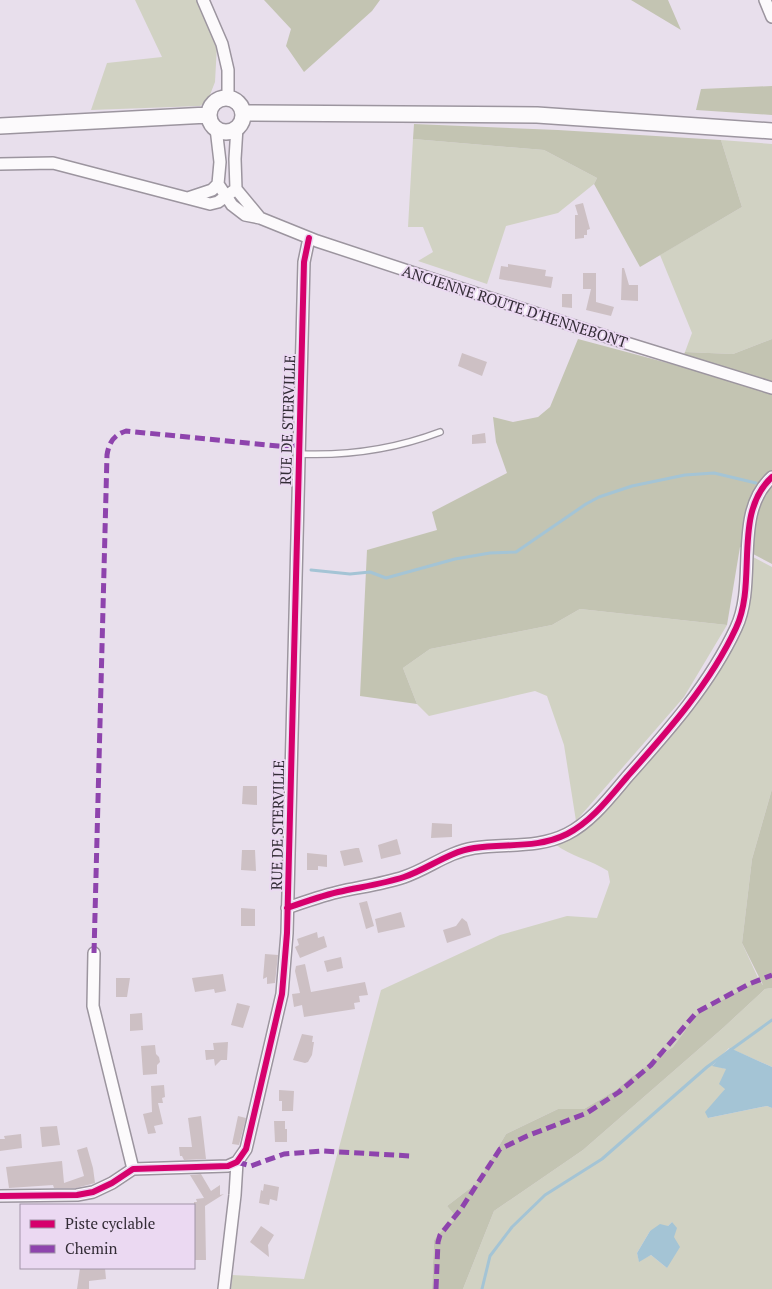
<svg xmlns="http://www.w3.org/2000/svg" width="772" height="1289" font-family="'PT Serif',serif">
<rect width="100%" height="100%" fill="#e8dfec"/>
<path fill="#d1d2c3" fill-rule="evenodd" d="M 135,0 L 196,0 L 217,45 L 215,82 L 208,100 L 200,106 L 91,110 L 107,63 L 162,57 Z
M 413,139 L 544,150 L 597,178 L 594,184 L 558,213 L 506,226 L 487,284 L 418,261 L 433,252 L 423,227 L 408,227 Z
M 721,140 L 772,144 L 772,339 L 733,354 L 685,352 L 692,333 L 660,255 L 742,207 Z
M 753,557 L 772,567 L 772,789 L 752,859 L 742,943 L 759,980 L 698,1013 L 673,1047 L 630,1078 L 616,1090 L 584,1109 L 558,1109 L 506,1134 L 477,1183 L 447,1206 L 457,1218 L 434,1240 L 432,1289 L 231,1289 L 232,1275 L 304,1279 L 381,990 L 500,935 L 567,916 L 597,918 L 610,882 L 608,871 C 591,860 570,856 555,844 L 594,822 L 671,737 L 718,673 L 750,596 Z
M 580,609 L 727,625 L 684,697 L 576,821 L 564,745 L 547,696 L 535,691 L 429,716 L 417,704 L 403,668 L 430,649 L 552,625 Z
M 772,988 L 772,1067 L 729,1048 L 713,1065 L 726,1069 L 725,1089 L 708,1118 L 767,1106 L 772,1108 L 772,1289 L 463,1289 L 494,1211 L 583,1150 L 723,1028 L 765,989 ZM 672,1222 L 674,1237 L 667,1268 L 651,1255 L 639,1261 L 637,1253 L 650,1231 L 668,1226 Z"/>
<path fill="#c3c4b2" d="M 264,0 L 380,0 L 372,11 L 304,72 L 286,46 L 291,29 Z
M 631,0 L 668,0 L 681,30 Z
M 772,86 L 772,115 L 696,110 L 701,89 Z
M 414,124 L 558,130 L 721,140 L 742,207 L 640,267 L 594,184 L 597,178 L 544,150 L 413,139 Z
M 578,339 L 679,366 L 685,352 L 733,354 L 772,339 L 772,564 L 740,547 L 727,625 L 580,609 L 552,625 L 430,649 L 403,668 L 417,704 L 360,696 L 367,550 L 437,530 L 432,512 L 507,473 L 496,442 L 493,417 L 513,422 L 538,417 L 550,407 Z
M 772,789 L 772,988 L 765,989 L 723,1028 L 583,1150 L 494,1211 L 463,1289 L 432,1289 L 434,1240 L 442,1231 L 457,1218 L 447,1206 L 477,1183 L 506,1134 L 558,1109 L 584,1109 L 616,1090 L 630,1078 L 673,1047 L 698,1013 L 759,980 L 763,985 L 742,943 L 752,859 Z"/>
<path fill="#a4c4d5" d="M 730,1048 L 772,1067 L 772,1108 L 767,1106 L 708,1118 L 705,1112 L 725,1089 L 719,1084 L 726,1069 L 712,1066 Z
M 672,1222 L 677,1228 L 674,1237 L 680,1247 L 667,1268 L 651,1255 L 639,1262 L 637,1253 L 650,1231 L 660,1224 L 668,1226 Z"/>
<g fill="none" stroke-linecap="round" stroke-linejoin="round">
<path stroke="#a4c4d5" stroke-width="3" d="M 311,570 L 350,574 L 370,572 L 386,578 L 455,559 L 490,553 L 516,552 L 586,504 L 599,497 L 632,486 L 685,475 L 714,473 L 756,483
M 482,1289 L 490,1256 L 512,1227 L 545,1195 L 602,1159 L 707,1067 L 772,1020"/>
</g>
<path fill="#cdc0c4" d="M 583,203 L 590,229 L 587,230 L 587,235 L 584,235 L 584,238 L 575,239 L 575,215 L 578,215 L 575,205 Z
M 508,264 L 546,270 L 545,276 L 553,277 L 551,288 L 499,279 L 501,266 L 508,267 Z
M 622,268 L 624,268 L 629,285 L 638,285 L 638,301 L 621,300 Z
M 583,273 L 596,273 L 596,302 L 614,307 L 611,316 L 586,310 L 591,289 L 583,289 Z
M 562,294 L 572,294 L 572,308 L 562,307 Z
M 462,353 L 487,362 L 482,376 L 458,366 Z
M 485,433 L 486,443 L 472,444 L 472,435 Z
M 243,786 L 257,786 L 257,805 L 242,804 Z
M 432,823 L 452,824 L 452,837 L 431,838 Z
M 397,839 L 401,854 L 381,859 L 378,845 Z
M 356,848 L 359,848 L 363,862 L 344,866 L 340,851 Z
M 242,850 L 255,850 L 256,871 L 241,870 Z
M 307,853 L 327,855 L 327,867 L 318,866 L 318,870 L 307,870 Z
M 367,901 L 374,926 L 366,929 L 359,903 Z
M 241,908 L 255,909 L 255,926 L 241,926 Z
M 401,912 L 405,927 L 378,933 L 375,919 Z
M 462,918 L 467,922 L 471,935 L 447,943 L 443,930 L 456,926 Z
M 317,932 L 318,938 L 324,936 L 327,947 L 300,958 L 295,947 L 299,945 L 297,939 Z
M 265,954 L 278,955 L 275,983 L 267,984 L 267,977 L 263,979 Z
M 341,957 L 343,968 L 327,972 L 324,961 Z
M 305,964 L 311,992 L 365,982 L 368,995 L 359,996 L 360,1002 L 354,1003 L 355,1009 L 304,1017 L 302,1005 L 294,1007 L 292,994 L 300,993 L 295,971 L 296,966 Z
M 223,974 L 226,991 L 215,993 L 214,989 L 195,992 L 192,978 Z
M 116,978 L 130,978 L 127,997 L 116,997 Z
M 237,1003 L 250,1006 L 243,1028 L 231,1025 Z
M 142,1013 L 143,1030 L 130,1031 L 130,1014 Z
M 302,1034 L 313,1036 L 312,1042 L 314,1042 L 312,1055 L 308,1062 L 305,1063 L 293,1060 Z
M 228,1042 L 227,1060 L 221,1060 L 215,1066 L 214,1059 L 206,1060 L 205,1050 L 214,1050 L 213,1043 Z
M 155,1045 L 156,1054 L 159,1057 L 160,1062 L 157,1065 L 157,1074 L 143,1075 L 141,1046 Z
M 164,1085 L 165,1097 L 162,1098 L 163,1103 L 158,1103 L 163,1124 L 154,1126 L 156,1133 L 148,1134 L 143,1114 L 152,1112 L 151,1086 Z
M 279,1090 L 294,1091 L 293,1111 L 282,1111 L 282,1101 L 279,1101 Z
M 201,1116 L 206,1159 L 184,1160 L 182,1156 L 180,1156 L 179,1147 L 192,1147 L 188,1118 Z
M 238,1116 L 246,1118 L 239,1145 L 232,1144 Z
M 274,1121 L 285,1121 L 285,1129 L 287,1129 L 287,1142 L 275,1142 Z
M 57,1126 L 60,1145 L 42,1147 L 40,1127 Z
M 21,1134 L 22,1148 L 0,1151 L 0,1139 L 5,1139 L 4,1136 Z
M 87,1147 L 93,1168 L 95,1183 L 76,1188 L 54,1188 L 53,1185 L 9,1188 L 6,1167 L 62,1161 L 64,1183 L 84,1176 L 77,1150 Z
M 201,1174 L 211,1191 L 220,1185 L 220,1195 L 224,1194 L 205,1206 L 206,1260 L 194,1260 L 194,1202 L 197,1202 L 196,1199 L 204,1198 L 190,1175 Z
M 264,1184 L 279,1187 L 277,1201 L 270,1199 L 269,1205 L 259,1203 L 261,1190 L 263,1191 Z
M 261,1226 L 274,1235 L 268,1245 L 269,1257 L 250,1242 Z
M 80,1268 L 105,1268 L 106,1279 L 89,1281 L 89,1289 L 77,1289 Z"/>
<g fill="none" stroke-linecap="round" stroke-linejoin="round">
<defs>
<path id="lane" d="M 299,454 C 347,456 395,449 440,432"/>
<path id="street" d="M 203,0 L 222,44 L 228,70 L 228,98
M 765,0 L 772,17
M 237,127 L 235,159 L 236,189 L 260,218
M 216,128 L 220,162 L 218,184 L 232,205 L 245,215 L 260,218 L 317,241 L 623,342 L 772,388
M 0,164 L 53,163 L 210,204 L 218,202 L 236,189
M 188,198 L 212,190 L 218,184
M 287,908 C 304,902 321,896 338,892 C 360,887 383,884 404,877 C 428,869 448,852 474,848 C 506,843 537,849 567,834 C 591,822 610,797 627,777 C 668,731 710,684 736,628 C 758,582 732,513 772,477
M 94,953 L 93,1006 L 133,1169
M 0,1196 L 77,1195 L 93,1192 L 112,1183 L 133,1169 L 228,1166 L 237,1162 L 246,1149 L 282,994 L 287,933 L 304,262 L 309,238
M 224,1289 L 235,1195 L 237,1162"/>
<path id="secondary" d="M209 115a17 17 0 1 1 34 0a17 17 0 1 1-34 0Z
M 243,113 L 537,115 L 772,131
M 0,126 L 208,115"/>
</defs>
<use href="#lane" stroke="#9c959f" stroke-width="8"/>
<use href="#street" stroke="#9c959f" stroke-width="14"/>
<use href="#secondary" stroke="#9c959f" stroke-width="18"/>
<use href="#lane" stroke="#fcfafc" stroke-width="5.5"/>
<use href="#street" stroke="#fcfafc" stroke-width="11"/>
<use href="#secondary" stroke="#fcfafc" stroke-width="15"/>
<path stroke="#8e44ad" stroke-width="5" stroke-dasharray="10 5" stroke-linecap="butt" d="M 94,953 L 107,455 C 109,442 114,435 126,431 L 278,446 L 299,445
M 237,1162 L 251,1166 L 284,1154 L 323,1151 L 411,1156
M 436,1289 L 438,1242 L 440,1235 L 461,1209 L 500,1149 L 527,1136 L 587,1113 L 619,1092 L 651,1065 L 697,1012 L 749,984 L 772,975"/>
<defs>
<path id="cycleway" d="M 287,908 C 304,902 321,896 338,892 C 360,887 383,884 404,877 C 428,869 448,852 474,848 C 506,843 537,849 567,834 C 591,822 610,797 627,777 C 668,731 710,684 736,628 C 758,582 732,513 772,477
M 0,1196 L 77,1195 L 93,1192 L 112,1183 L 133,1169 L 228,1166 L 237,1162 L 246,1149 L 282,994 L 287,933 L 304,262 L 309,238"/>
</defs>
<use href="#cycleway" stroke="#ebd9f2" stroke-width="9"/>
<use href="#cycleway" stroke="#d6006c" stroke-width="6"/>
</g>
<g text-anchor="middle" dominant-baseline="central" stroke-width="4" stroke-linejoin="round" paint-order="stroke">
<g font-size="15" fill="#332c36" stroke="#ebd9f2">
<text transform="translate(515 306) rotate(18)">ANCIENNE ROUTE D'HENNEBONT</text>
<text transform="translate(287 420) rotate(-88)">RUE DE STERVILLE</text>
<text transform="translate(277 825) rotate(-89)">RUE DE STERVILLE</text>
</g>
</g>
<rect x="20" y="1204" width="175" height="65" fill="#ebd9f2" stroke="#a194a7"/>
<rect x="30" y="1220" width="25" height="8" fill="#d6006c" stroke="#a194a7"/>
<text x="65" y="1229" font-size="15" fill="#332c36">Piste cyclable</text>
<rect x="30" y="1245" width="25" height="8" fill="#8e44ad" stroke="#a194a7"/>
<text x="65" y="1254" font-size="15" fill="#332c36">Chemin</text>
</svg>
